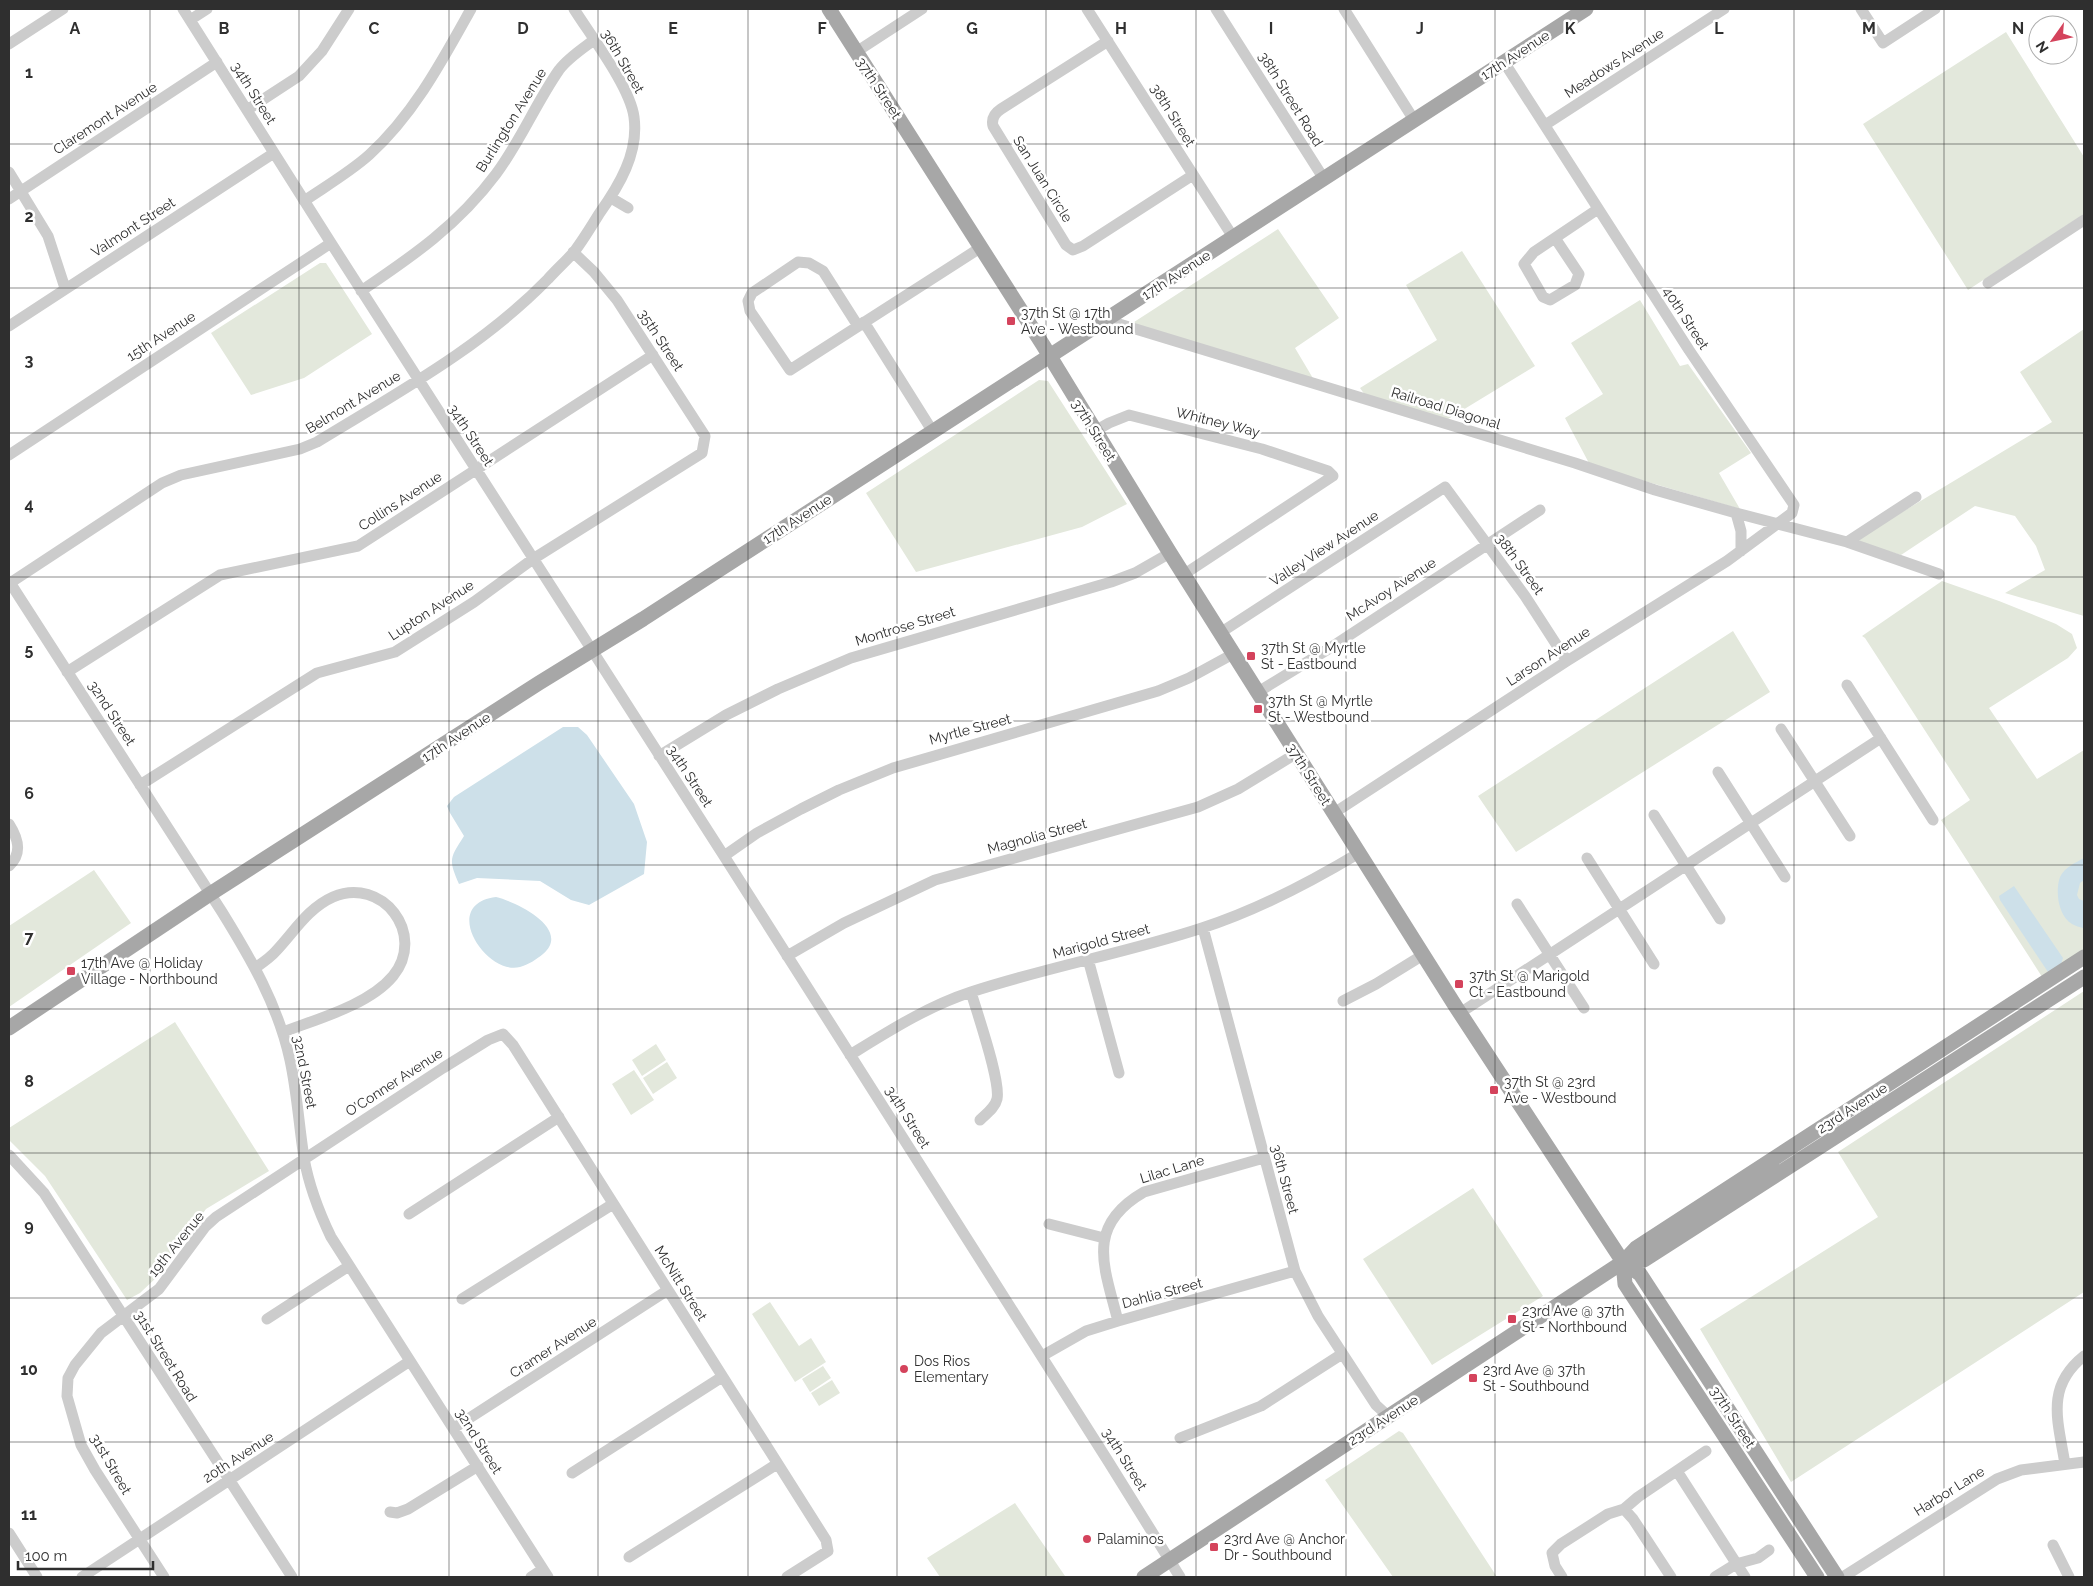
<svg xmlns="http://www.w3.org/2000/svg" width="2093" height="1586" font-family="Raleway,sans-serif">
<rect width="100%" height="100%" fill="#fff"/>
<path fill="#e3e8dc" d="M 2006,32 L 2084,157 L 2084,214 L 1968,290 L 1863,124 Z
M 1278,229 L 1339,318 L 1295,348 L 1314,380 L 1131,324 Z
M 1462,251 L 1535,366 L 1448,419 L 1365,395 L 1360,388 L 1437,340 L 1406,285 Z
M 320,263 L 326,263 L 372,334 L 304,378 L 251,395 L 211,333 Z
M 1640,300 L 1680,366 L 1688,364 L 1751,453 L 1719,473 L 1740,509 L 1590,465 L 1565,418 L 1603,394 L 1571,343 Z
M 2084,329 L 2084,616 L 2005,593 L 2045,570 L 2036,546 L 2015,516 L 1975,506 L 1901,555 L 1854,541 L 2052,422 L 2020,372 Z
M 1039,380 L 1048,381 L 1127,504 L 1082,527 L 916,572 L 866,493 Z
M 1942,581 L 1999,601 L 2056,624 L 2072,634 L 2077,648 L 2068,658 L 1989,708 L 2037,779 L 2084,750 L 2084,957 L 2046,983 L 1941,820 L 1970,800 L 1865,638 L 1862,636 Z
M 1733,631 L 1770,692 L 1516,852 L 1478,796 Z
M 94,870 L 131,923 L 9,1007 L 9,926 Z
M 2084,991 L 2084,1292 L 1791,1482 L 1700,1329 L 1878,1217 L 1838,1152 Z
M 175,1022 L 269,1171 L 206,1209 L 158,1276 L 140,1293 L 127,1300 L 45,1176 L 9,1140 L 9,1128 Z
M 656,1044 L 666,1060 L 642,1076 L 632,1060 Z
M 667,1062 L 677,1078 L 653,1094 L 643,1078 Z
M 634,1070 L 654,1100 L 631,1115 L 612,1084 Z
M 1473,1188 L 1543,1296 L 1432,1365 L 1363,1259 Z
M 770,1302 L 799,1346 L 811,1338 L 826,1362 L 795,1382 L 752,1314 Z
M 823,1366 L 831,1378 L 810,1392 L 802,1379 Z
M 832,1380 L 840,1393 L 819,1406 L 811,1393 Z
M 1399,1431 L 1403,1433 L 1497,1577 L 1393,1577 L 1325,1480 Z
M 1015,1503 L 1065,1576 L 940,1577 L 927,1558 Z"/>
<path fill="#cde0e9" d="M 563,727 L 578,727 L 587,735 L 634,804 L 647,842 L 644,874 L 589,905 L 571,900 L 540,881 L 477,878 L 459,884 C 448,859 450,858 464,836 L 450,813 L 447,806 L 454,797 Z
M 2084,858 L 2084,880 L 2080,883 L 2077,895 L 2079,899 L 2084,901 L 2083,928 C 2080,927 2075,926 2072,924 C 2058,916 2055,891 2060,877 C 2065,867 2075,863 2084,858 Z
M 2014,886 L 2063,958 L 2061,964 L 2048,972 L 2000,900 L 1999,896 Z
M 496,897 C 517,902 572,929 543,954 C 537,959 528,965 520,967 C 486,976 439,904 496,897 Z"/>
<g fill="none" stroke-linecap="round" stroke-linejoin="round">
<path stroke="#ccc" stroke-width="11" d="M 183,9 L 331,243 L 724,856 L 1108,1461 L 1180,1577
M 1087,9 L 1233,237
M 1216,9 L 1324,179
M 1344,9 L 1414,120
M 1861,9 L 1883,43 L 1935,9
M 190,20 L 207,9
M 1108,41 L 1001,109 C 995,113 991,118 993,126 L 1066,245 L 1073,250 L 1083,246 L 1193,175
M 9,44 L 63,9
M 856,52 L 922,9
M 247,110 L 299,76 L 322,51 L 349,9
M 1545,125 L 1724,9
M 9,172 L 48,236 L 65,288
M 611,198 L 628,208
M 9,199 L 217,62
M 304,201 C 326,186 350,172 369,155 C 414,114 442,61 471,9
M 1555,238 L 1579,274 L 1575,285 L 1550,300 L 1543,297 L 1524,264 L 1534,252 L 1598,209
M 1988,283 L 2084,220
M 361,291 C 413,256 458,225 496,174 C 520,142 536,103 559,70 C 568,58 582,49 594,40
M 1106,320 L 1575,463 L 1655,490 L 1736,513 L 1847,542 L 1939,574
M 864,322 L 933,432
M 9,326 L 274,153
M 858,326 L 823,271 L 809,263 L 798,262 L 752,293 L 748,301 L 750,311 L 790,370 L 980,248
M 1095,431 L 1109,423 L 1129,415 L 1262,449 L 1328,471 L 1333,476 L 1183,575
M 9,455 L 331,243
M 1736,513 L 1741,531 L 1741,551
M 1847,542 L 1916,497
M 9,581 L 222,912 C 251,959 278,1005 290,1060 C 297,1092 299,1126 304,1158 C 309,1186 319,1212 331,1237 L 548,1577
M 10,583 L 162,483 L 181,475 L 300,449 L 317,442 C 397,393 482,347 548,279 C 556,270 566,261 574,252 C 583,240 591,227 599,214 C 619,186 639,153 634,117 C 630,87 591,36 574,9
M 1220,633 L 1445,487 L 1525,596 L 1567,661
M 67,672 L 220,575 L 358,546 L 653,355
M 1847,685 L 1933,820
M 1258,692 L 1330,648 L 1540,510
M 1781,729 L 1850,836
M 659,756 L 726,715 L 778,689 L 851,658 L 1111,582 L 1135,573 L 1170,553
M 1718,772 L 1785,877
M 140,785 L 317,673 L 395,652 L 474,602 L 533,559 L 702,453 L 705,436 L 617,300 L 594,272 L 573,252
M 1334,813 L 1567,661 L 1727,561 L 1792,513 L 1794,505 L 1689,350 L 1504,62
M 1654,815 L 1720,919
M 9,824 C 18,838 23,853 9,866
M 724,856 L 757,833 L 801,809 L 839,790 L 893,768 L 1158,691 L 1189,678 L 1233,654
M 1587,858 L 1654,964
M 1517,904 L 1584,1008
M 1203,928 L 1295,1271 L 1318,1316 L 1376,1405 L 1388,1416
M 787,956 L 844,923 L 935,880 L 1198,807 L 1238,789 L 1297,753
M 1088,959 L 1119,1073
M 255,968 C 262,963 270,958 276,951 C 294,932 308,908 333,897 C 382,876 427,934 393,976 C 369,1005 317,1019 283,1032
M 971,992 C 977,1013 1001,1081 997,1099 C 995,1108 986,1114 980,1120
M 1343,1001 L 1376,984 L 1423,955
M 1460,1013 L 1881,738
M 850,1055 C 889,1031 928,1006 971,992 C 1047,967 1126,953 1202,928 C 1258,910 1309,883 1359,853
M 9,1155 L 44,1193 L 292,1577
M 409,1214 L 559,1117
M 1049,1224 L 1104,1238
M 462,1299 L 613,1204
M 267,1319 L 349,1266
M 1118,1321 C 1104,1266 1085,1226 1144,1192 L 1264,1158
M 1042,1356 L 1086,1331 L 1118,1321 L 1295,1271
M 454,1428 L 668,1290
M 1180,1438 L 1261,1406 L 1342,1354
M 2065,1464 C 2058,1421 2045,1387 2084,1356
M 1677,1471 L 1745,1577
M 572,1473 L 722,1377
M 1624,1509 L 1633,1519 L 1671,1577
M 390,1512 L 397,1513 L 408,1509 L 478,1466
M 9,1533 L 37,1577
M 2053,1545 L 2069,1577
M 629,1557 L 777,1464
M 82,1577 L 410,1361
M 164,1577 L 95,1470 L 81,1445 L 67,1396 L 68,1378 L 75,1365 L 101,1333 L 159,1289 L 205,1227 L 216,1217 L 443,1068 L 488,1040 L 503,1034 L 513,1045 L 826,1540 L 828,1551 L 787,1577
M 531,1577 L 543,1569
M 1562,1577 L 1555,1566 L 1552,1553 L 1561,1544 L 1608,1514 L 1624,1509 L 1638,1497 L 1706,1451
M 1715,1577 L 1736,1564 L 1758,1558 L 1769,1550
M 1843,1577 L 1997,1479 L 2021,1470 L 2084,1462"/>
<path stroke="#a7a7a7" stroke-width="15" d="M 829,9 L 1043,345 L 1170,553 L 1456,1007 L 1623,1262 L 1640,1274 L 1837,1577
M 9,1028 L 210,894 L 539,683 L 643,619 L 1586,9
M 1623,1262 L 1644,1260 L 2084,977
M 1623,1262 L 1625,1284 L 1817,1577
M 1144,1577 L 1623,1262 L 1636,1248 L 2084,957"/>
</g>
<path fill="none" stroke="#2f2f2f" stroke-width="1" stroke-opacity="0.55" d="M 150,9 L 150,1577M 299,9 L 299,1577M 449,9 L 449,1577M 598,9 L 598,1577M 748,9 L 748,1577M 897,9 L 897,1577M 1046,9 L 1046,1577M 1196,9 L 1196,1577M 1346,9 L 1346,1577M 1495,9 L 1495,1577M 1645,9 L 1645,1577M 1794,9 L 1794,1577M 1944,9 L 1944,1577M 9,144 L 2084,144M 9,288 L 2084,288M 9,433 L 2084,433M 9,577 L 2084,577M 9,721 L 2084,721M 9,865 L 2084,865M 9,1009 L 2084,1009M 9,1153 L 2084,1153M 9,1298 L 2084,1298M 9,1442 L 2084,1442"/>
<g fill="#d4435c" stroke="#fff" stroke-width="2">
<rect x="1006" y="316" width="10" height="10" rx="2.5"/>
<rect x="1246" y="651" width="10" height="10" rx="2.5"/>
<rect x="1253" y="704" width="10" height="10" rx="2.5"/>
<rect x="66" y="966" width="10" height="10" rx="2.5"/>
<rect x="1454" y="979" width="10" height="10" rx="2.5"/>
<rect x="1489" y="1085" width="10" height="10" rx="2.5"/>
<rect x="1507" y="1314" width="10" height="10" rx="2.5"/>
<circle cx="904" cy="1369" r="5"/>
<rect x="1468" y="1373" width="10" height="10" rx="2.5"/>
<circle cx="1087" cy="1539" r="5"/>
<rect x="1209" y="1542" width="10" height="10" rx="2.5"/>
</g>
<g text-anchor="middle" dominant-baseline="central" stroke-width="5" stroke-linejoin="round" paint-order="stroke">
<g font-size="14" fill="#2f2f2f" stroke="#fff">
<text transform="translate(1515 55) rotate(-33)">17th Avenue</text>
<text transform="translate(623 61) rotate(60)">36th Street</text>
<text transform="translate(1614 63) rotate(-33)">Meadows Avenue</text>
<text transform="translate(879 88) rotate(57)">37th Street</text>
<text transform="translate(254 93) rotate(58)">34th Street</text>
<text transform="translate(1291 99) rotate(58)">38th Street Road</text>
<text transform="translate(1173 115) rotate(58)">38th Street</text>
<text transform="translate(105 118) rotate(-33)">Claremont Avenue</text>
<text transform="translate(511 120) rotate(-58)">Burlington Avenue</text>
<text transform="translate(1043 179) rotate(58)">San Juan Circle</text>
<text transform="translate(133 227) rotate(-33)">Valmont Street</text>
<text transform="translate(1176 275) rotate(-33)">17th Avenue</text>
<text transform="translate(1686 318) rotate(57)">40th Street</text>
<text transform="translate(161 336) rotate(-33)">15th Avenue</text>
<text transform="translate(661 340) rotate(57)">35th Street</text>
<text transform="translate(353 402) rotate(-31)">Belmont Avenue</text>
<text transform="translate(1446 408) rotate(17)">Railroad Diagonal</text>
<text transform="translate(1218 422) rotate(14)">Whitney Way</text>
<text transform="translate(1094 430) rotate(58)">37th Street</text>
<text transform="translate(471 435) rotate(57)">34th Street</text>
<text transform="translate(400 501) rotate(-33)">Collins Avenue</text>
<text transform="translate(797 519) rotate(-33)">17th Avenue</text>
<text transform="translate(1324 548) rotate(-33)">Valley View Avenue</text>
<text transform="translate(1520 564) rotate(54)">38th Street</text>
<text transform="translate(1391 589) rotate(-33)">McAvoy Avenue</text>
<text transform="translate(431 610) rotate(-33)">Lupton Avenue</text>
<text transform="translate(905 626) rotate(-17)">Montrose Street</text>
<text transform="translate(1548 656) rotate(-33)">Larson Avenue</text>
<text transform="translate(112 713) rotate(57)">32nd Street</text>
<text transform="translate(970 729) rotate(-15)">Myrtle Street</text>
<text transform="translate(456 737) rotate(-33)">17th Avenue</text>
<text transform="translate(1309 774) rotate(58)">37th Street</text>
<text transform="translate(690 776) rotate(57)">34th Street</text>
<text transform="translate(1037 836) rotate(-15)">Magnolia Street</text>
<text transform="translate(1101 941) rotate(-15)">Marigold Street</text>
<text transform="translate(305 1072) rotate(79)">32nd Street</text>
<text transform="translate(394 1082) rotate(-33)">O'Conner Avenue</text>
<text transform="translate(1852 1108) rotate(-33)">23rd Avenue</text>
<text transform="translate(908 1117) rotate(58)">34th Street</text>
<text transform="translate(1172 1169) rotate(-17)">Lilac Lane</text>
<text transform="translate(1285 1179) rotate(75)">36th Street</text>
<text transform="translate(176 1244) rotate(-51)">19th Avenue</text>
<text transform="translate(681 1283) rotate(58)">McNitt Street</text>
<text transform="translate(1162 1293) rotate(-15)">Dahlia Street</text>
<text transform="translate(553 1347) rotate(-33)">Cramer Avenue</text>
<text transform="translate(166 1356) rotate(58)">31st Street Road</text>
<text transform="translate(1733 1417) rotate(57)">37th Street</text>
<text transform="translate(1383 1420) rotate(-33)">23rd Avenue</text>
<text transform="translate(479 1441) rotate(58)">32nd Street</text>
<text transform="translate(238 1457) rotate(-33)">20th Avenue</text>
<text transform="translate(1125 1459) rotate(58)">34th Street</text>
<text transform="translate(111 1464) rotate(60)">31st Street</text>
<text transform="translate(1949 1491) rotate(-32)">Harbor Lane</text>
</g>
<g font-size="14" fill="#2f2f2f" stroke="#fff" text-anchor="start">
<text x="1021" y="313">37th St @ 17th<tspan x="1021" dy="16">Ave - Westbound</tspan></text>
<text x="1261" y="648">37th St @ Myrtle<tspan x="1261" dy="16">St - Eastbound</tspan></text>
<text x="1268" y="701">37th St @ Myrtle<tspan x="1268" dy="16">St - Westbound</tspan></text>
<text x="81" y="963">17th Ave @ Holiday<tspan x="81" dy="16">Village - Northbound</tspan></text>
<text x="1469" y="976">37th St @ Marigold<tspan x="1469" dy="16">Ct - Eastbound</tspan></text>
<text x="1504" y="1082">37th St @ 23rd<tspan x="1504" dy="16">Ave - Westbound</tspan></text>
<text x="1522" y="1311">23rd Ave @ 37th<tspan x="1522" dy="16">St - Northbound</tspan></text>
<text x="914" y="1361">Dos Rios<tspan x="914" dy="16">Elementary</tspan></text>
<text x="1483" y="1370">23rd Ave @ 37th<tspan x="1483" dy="16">St - Southbound</tspan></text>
<text x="1097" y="1539">Palaminos</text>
<text x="1224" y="1539">23rd Ave @ Anchor<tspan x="1224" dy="16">Dr - Southbound</tspan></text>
</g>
</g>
<g font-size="16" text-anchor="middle" font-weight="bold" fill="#2f2f2f" stroke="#fff" stroke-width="5" stroke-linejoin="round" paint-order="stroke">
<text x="75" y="34">A</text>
<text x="224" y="34">B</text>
<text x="374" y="34">C</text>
<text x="523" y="34">D</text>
<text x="673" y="34">E</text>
<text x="822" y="34">F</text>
<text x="972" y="34">G</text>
<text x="1121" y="34">H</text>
<text x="1271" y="34">I</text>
<text x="1420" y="34">J</text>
<text x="1570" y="34">K</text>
<text x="1719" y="34">L</text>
<text x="1869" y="34">M</text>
<text x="2018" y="34">N</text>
<text x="29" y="78">1</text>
<text x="29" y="222">2</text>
<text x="29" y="366">3</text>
<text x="29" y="510">4</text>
<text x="29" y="655">5</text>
<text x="29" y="799">6</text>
<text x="29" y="943">7</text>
<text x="29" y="1087">8</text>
<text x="29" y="1231">9</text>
<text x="29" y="1375">10</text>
<text x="29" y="1520">11</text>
</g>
<rect width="2093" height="1586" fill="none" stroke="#2f2f2f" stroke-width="20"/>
<g transform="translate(2053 40) rotate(237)"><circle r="24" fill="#ffffff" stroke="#acacac"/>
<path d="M0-4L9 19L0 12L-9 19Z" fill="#d4435c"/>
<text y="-8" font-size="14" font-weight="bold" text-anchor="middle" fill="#2f2f2f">N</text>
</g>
<path d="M18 1561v8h135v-8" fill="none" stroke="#2f2f2f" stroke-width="2.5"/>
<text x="25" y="1561" font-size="15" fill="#2f2f2f" stroke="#ffffff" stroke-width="4" paint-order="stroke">100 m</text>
</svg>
